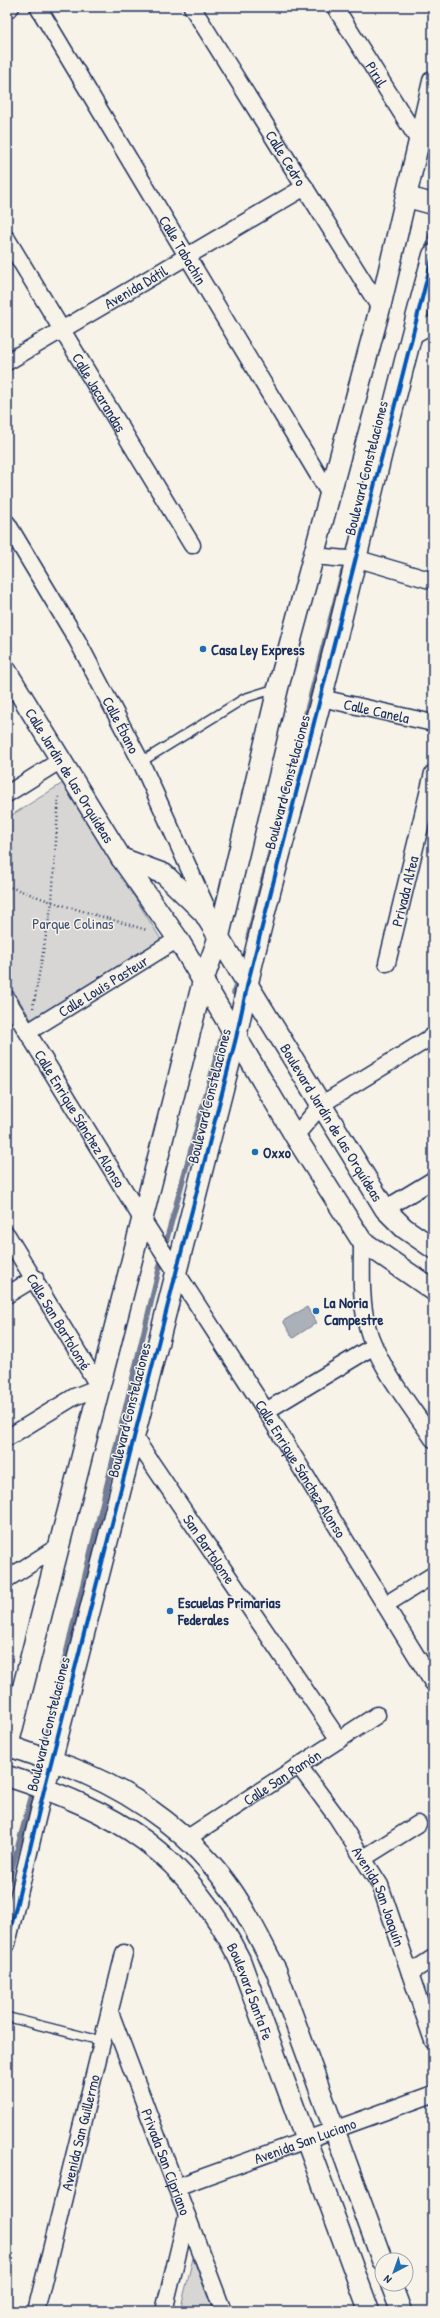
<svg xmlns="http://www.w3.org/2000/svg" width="440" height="2318" font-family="'Patrick Hand',sans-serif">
<rect width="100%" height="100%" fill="#f7f3e8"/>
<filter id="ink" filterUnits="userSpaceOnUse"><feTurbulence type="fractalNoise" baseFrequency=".025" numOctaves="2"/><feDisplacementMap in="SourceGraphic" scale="8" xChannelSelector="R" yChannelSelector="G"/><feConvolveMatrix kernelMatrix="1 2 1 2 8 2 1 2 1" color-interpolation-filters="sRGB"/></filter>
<g filter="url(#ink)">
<path fill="#d7d6d4" stroke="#798299" d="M 63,783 L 164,944 L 36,1027 L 7,981 L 7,818 Z
M 193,2258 L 213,2311 L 180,2311 Z"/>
<path fill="#acb0b9" stroke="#727c95" d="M 307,1307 L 316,1323 L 293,1338 L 283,1321 Z"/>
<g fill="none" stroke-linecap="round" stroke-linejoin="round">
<path stroke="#727c95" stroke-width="5.5" d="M 426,253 L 433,226
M 248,938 L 343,571
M 234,993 L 238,977
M 164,1249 L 222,1036
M 7,1886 L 32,1795 L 162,1257"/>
<defs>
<path id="service" d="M 141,762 L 245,698 L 277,688
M 7,2017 L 102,2041"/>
<g id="minor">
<path id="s1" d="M 38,7 L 329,493"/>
<path id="s2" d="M 192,7 L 380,308"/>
<path id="s3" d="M 335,7 L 419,141"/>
<path d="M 7,10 L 11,7"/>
<path id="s4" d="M 7,239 L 192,545"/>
<path d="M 410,337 L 433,324"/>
<path id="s5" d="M 7,362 L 305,187"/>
<path id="s6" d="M 7,523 L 77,640 L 141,762 L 210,915"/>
<path d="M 312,557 C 327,555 341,561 355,558 L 433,581"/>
<path id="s7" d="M 321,698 L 433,723"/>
<path d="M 7,794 L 61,760"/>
<path id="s8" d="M 387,963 L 433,773"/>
<path id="s9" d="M 7,999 L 142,1219 L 266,1411 L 433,1683"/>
<path id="s10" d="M 28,1032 L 178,939"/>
<path d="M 295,1136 L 322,1104 L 433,1036"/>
<path d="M 385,1209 L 433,1180"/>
<path id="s11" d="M 7,1235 L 99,1387 L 74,1397 L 7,1438"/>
<path d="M 362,1241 C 362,1269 360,1298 367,1326 C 377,1365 411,1406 433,1439"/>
<path d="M 7,1295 L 35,1278"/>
<path d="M 266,1411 L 374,1346"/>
<path id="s12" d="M 134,1437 L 339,1740"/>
<path d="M 7,1579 L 59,1546"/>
<path d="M 385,1605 L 433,1575"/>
<path id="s13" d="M 299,1766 L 336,1816 L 380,1885 L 433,2041"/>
<path id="s14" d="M 186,1839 L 377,1715"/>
<path d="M 364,1858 L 418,1824"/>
<path d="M 7,1944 L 44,1790"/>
<path d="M 410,1973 L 433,1958"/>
<path id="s15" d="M 110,2012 L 223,2311"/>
<path id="s16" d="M 176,2187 L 433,2094"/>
<path id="s17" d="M 36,2311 L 124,1953"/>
<path d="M 164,2311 L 187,2216"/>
</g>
<g id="tertiary">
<path d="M 407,197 L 433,204"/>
<path id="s18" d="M 7,672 L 121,858 L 178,939 L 295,1136 L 362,1241 L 433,1290"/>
<path id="s19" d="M 121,858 L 164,874 L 204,913 L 385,1209 L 404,1228 L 433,1248"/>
<path d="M 7,1745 C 32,1755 59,1762 84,1773 C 140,1797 194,1837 230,1888 C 248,1913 261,1942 276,1970 L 382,2260"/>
<path d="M 7,1750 L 203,981 L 219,936 L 278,688 L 380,308 L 433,81"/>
<path id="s20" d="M 7,1776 C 119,1812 186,1852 240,1960 L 369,2311"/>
<path d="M 44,1790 L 236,1038 C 259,924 292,812 321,700 C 359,552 392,402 433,255"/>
<path d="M 391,2284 L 401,2311"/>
</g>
</defs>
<use href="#service" stroke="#1b2f5e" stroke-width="11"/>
<use href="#minor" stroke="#1b2f5e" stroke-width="19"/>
<use href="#tertiary" stroke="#1b2f5e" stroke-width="23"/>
<path stroke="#1b2f5e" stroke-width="2.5" stroke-dasharray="1 3" stroke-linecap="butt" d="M 7,886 L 52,902 L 147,930
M 33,1008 L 52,902 L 59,795"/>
<use href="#service" stroke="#f7f3e8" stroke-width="8"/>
<use href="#minor" stroke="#f7f3e8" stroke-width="16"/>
<use href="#tertiary" stroke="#f7f3e8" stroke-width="20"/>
<defs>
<path id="cycleway" d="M 7,1944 L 44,1790 L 236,1038 L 248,982 L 433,255"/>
</defs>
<use href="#cycleway" stroke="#f7f3e8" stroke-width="6"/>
<use href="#cycleway" stroke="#0057b8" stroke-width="4"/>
</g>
</g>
<g fill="#1f6fb2" stroke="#f7f3e8" stroke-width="1.5">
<circle cx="203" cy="649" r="4"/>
<circle cx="255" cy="1152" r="4"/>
<circle cx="316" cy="1311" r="4"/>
<circle cx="170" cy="1611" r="4"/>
</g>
<g text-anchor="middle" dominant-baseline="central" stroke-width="3" stroke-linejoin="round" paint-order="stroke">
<g font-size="15" fill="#1b2f5e" stroke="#f7f3e8">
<text stroke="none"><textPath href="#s3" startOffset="79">Pirul</textPath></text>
<text stroke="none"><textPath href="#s2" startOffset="178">Calle Cedro</textPath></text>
<text stroke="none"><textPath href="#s1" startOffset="283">Calle Tabachín</textPath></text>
<text stroke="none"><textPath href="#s5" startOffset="149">Avenida Dátil</textPath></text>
<text stroke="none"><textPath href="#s4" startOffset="179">Calle Jacarandas</textPath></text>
<text transform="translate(366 468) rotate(-76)">Boulevard Constelaciones</text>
<text stroke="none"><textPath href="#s7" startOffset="57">Calle Canela</textPath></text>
<text stroke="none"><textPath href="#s6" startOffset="232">Calle Ébano</textPath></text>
<text stroke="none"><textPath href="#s18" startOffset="121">Calle Jardín de las Orquídeas</textPath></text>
<text transform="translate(287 782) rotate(-75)">Boulevard Constelaciones</text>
<text stroke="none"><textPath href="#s8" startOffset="74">Privada Altea</textPath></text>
<text stroke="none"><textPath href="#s10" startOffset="88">Calle Louis Pasteur</textPath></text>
<text transform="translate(209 1096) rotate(-76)">Boulevard Constelaciones</text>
<text stroke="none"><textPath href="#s9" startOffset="140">Calle Enrique Sánchez Alonso</textPath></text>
<text stroke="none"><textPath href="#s19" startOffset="347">Boulevard Jardín de las Orquídeas</textPath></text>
<text stroke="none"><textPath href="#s11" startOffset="101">Calle San Bartolomé</textPath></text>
<text transform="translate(129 1410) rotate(-76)">Boulevard Constelaciones</text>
<text stroke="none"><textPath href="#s9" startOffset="554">Calle Enrique Sánchez Alonso</textPath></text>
<text stroke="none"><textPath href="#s12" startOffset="135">San Bartolome</textPath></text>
<text transform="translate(48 1724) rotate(-76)">Boulevard Constelaciones</text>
<text stroke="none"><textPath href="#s14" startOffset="114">Calle San Ramón</textPath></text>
<text stroke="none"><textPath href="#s13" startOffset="154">Avenida San Joaquín</textPath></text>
<text stroke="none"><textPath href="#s20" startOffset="340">Boulevard Santa Fe</textPath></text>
<text stroke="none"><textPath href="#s17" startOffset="184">Avenida San Guillermo</textPath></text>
<text stroke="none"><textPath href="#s16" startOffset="137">Avenida San Luciano</textPath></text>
<text stroke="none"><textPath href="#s15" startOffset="160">Privada San Cipriano</textPath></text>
</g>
<g font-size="15" font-weight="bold" fill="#1b2f5e" stroke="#f7f3e8" text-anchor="start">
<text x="211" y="649">Casa Ley Express</text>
<text x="263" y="1152">Oxxo</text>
<text x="324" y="1302">La Noria<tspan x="324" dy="17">Campestre</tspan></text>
<text x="178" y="1602">Escuelas Primarias<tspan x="178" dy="17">Federales</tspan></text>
</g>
<g font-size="15" fill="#415076" stroke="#f7f3e8">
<text x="73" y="923">Parque Colinas</text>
</g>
</g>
<rect width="440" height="2318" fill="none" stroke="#f7f3e8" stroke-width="24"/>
<rect x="12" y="12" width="416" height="2294" fill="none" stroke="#1b2f5e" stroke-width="1.5" filter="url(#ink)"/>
<g transform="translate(394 2272) rotate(221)"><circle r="19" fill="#f7f3e8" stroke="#9fa5b1"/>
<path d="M0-3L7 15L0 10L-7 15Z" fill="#1f6fb2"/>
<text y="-6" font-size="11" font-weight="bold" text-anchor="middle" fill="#1b2f5e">N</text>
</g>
</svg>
